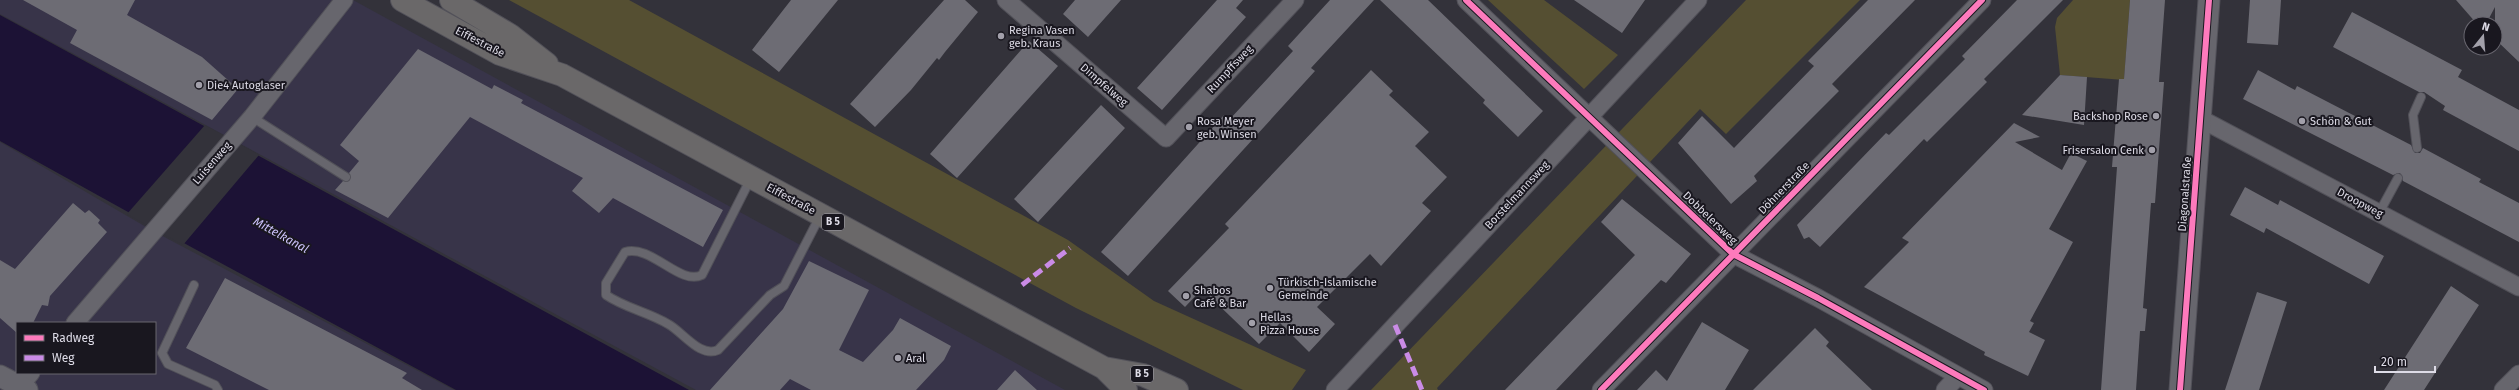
<svg xmlns="http://www.w3.org/2000/svg" width="2519" height="390" font-family="'Fira Sans',sans-serif">
<rect width="100%" height="100%" fill="#33323a"/>
<path fill="#383449" fill-rule="evenodd" d="M 0,0 L 353,0 L 1065,390 L 696,390 L 0,14 Z
M 0,142 L 153,231 L 454,390 L 0,390 ZM 17,323 L 155,323 L 155,373 L 17,373 Z"/>
<path fill="#554f32" d="M 509,0 L 629,0 L 1068,240 L 1154,301 L 1306,370 L 1292,390 L 1243,390 L 1076,308 Z
M 1488,0 L 1544,0 L 1618,55 L 1584,89 Z
M 1746,0 L 1860,0 L 1726,134 L 1700,109 L 1437,388 L 1438,390 L 1371,390 Z
M 2073,0 L 2130,0 L 2124,80 L 2060,75 L 2055,27 L 2057,18 Z"/>
<path fill="#1c1235" d="M 0,15 L 689,390 L 456,390 L 193,248 L 0,141 Z"/>
<path fill="#33323a" d="M 205,125 L 259,155 L 183,245 L 127,214 Z"/>
<path fill="#6d6c74" d="M 23,0 L 135,0 L 127,15 L 202,57 L 238,89 L 212,120 L 70,43 L 77,30 Z
M 791,0 L 838,0 L 779,72 L 752,50 Z
M 944,0 L 965,0 L 978,12 L 945,52 L 939,60 L 937,58 L 911,90 L 875,127 L 850,104 Z
M 1075,0 L 1121,0 L 1088,37 L 1063,14 Z
M 1217,0 L 1243,0 L 1236,8 L 1246,17 L 1162,110 L 1137,88 Z
M 1330,0 L 1374,0 L 1311,68 L 1315,71 L 1128,276 L 1101,252 L 1224,115 L 1229,120 L 1293,51 L 1288,46 Z
M 1380,0 L 1428,0 L 1543,111 L 1518,137 L 1483,103 L 1485,100 Z
M 1574,0 L 1645,0 L 1622,33 Z
M 1868,0 L 1915,0 L 1832,84 L 1839,91 L 1754,176 L 1757,181 L 1731,204 L 1678,143 L 1702,116 L 1734,148 L 1814,66 L 1808,61 Z
M 2017,0 L 2063,0 L 1984,79 L 1987,82 L 1927,142 L 1924,139 L 1820,247 L 1809,237 L 1804,239 L 1797,225 L 1886,133 L 1889,135 L 1965,59 L 1962,56 Z
M 2130,0 L 2165,0 L 2159,82 L 2164,82 L 2155,203 L 2151,203 L 2143,308 L 2147,309 L 2145,331 L 2140,331 L 2136,390 L 2101,390 L 2117,167 L 2112,167 L 2119,79 L 2124,79 Z
M 2250,0 L 2281,0 L 2278,45 L 2247,43 Z
M 2456,0 L 2519,0 L 2519,62 L 2495,39 L 2495,7 L 2486,24 L 2477,24 Z
M 2352,12 L 2462,70 L 2458,77 L 2519,110 L 2519,151 L 2443,110 L 2445,106 L 2424,92 L 2419,92 L 2333,47 Z
M 1029,41 L 1058,66 L 957,178 L 930,154 Z
M 418,49 L 492,89 L 494,85 L 523,100 L 521,103 L 723,210 L 703,247 L 613,198 L 599,213 L 572,191 L 583,178 L 470,117 L 388,218 L 335,190 L 343,181 L 350,180 L 349,173 L 359,161 L 340,145 Z
M 1371,70 L 1393,91 L 1389,95 L 1429,132 L 1415,146 L 1447,177 L 1422,203 L 1431,211 L 1381,266 L 1370,254 L 1317,307 L 1335,324 L 1309,352 L 1280,323 L 1259,344 L 1202,289 L 1185,307 L 1168,291 L 1229,228 L 1225,224 Z
M 2258,70 L 2295,90 L 2297,86 L 2411,145 L 2415,153 L 2420,153 L 2423,148 L 2481,179 L 2479,182 L 2519,203 L 2519,242 L 2403,181 L 2400,173 L 2393,175 L 2243,99 Z
M 2060,75 L 2087,77 L 2084,125 L 2022,115 Z
M 1101,105 L 1125,128 L 1038,222 L 1014,199 Z
M 2014,123 L 2040,137 L 2015,142 L 2062,170 L 2071,153 L 2087,161 L 2049,229 L 2073,242 L 2030,321 L 2034,323 L 2029,332 L 2045,340 L 2028,376 L 1984,355 L 1985,352 L 1864,287 L 1909,242 L 1902,238 Z
M 2245,187 L 2278,205 L 2280,200 L 2384,256 L 2369,284 L 2266,228 L 2264,233 L 2230,215 Z
M 1622,199 L 1691,254 L 1666,283 L 1661,280 L 1556,390 L 1505,390 L 1635,255 L 1601,222 Z
M 73,203 L 85,213 L 89,210 L 100,220 L 98,223 L 107,232 L 50,296 L 48,306 L 42,305 L 33,323 L 17,323 L 17,333 L 0,318 L 0,260 L 15,269 Z
M 809,261 L 869,290 L 839,350 L 863,362 L 893,330 L 900,318 L 951,346 L 944,360 L 916,390 L 811,390 L 790,379 L 780,390 L 710,390 L 783,309 Z
M 225,278 L 407,373 L 402,378 L 422,390 L 269,390 L 186,348 Z
M 2451,286 L 2479,305 L 2424,390 L 2384,390 Z
M 2257,292 L 2287,302 L 2259,390 L 2225,390 Z
M 1702,322 L 1749,350 L 1725,390 L 1637,390 L 1656,370 L 1667,381 Z
M 1815,328 L 1829,342 L 1826,346 L 1872,390 L 1753,390 Z
M 1015,370 L 1037,390 L 997,390 Z"/>
<g fill="none" stroke-linecap="round" stroke-linejoin="round">
<defs>
<path id="service" d="M 252,117 L 346,177
M 2417,148 L 2413,115 L 2421,97
M 751,178 L 702,275 C 680,286 651,244 625,252 L 606,283 L 606,295 C 625,308 648,312 668,324 C 683,332 700,358 718,350 L 770,295 L 784,286 L 820,216
M 2379,213 L 2398,178
M 194,285 L 162,353 L 168,364 L 215,385 L 218,390"/>
<path id="minor" d="M 1006,0 L 1166,138 L 1295,0
M 1466,0 L 1733,254 L 1818,298 L 1984,390
M 2201,119 L 2519,287
M 75,323 L 252,117 L 344,0
M 16,390 L 31,373
M 1335,390 L 1698,0
M 1601,390 L 1982,0
M 1945,390 L 1958,376
M 2503,390 L 2519,374"/>
<path id="tertiary" d="M 0,376 L 27,390
M 2180,390 L 2209,0"/>
<path id="primary" d="M 402,0 L 500,54 L 562,75 L 1104,368 L 1126,390
M 451,0 L 510,35 L 547,64
M 1104,368 L 1143,375 L 1177,390"/>
</defs>
<use href="#service" stroke="#525159" stroke-width="10"/>
<use href="#minor" stroke="#525159" stroke-width="19"/>
<use href="#tertiary" stroke="#525159" stroke-width="23"/>
<use href="#primary" stroke="#525159" stroke-width="24"/>
<use href="#service" stroke="#67666d" stroke-width="8"/>
<use href="#minor" stroke="#67666d" stroke-width="17"/>
<use href="#tertiary" stroke="#67666d" stroke-width="21"/>
<use href="#primary" stroke="#6a6869" stroke-width="22"/>
<path stroke="#ca8be6" stroke-width="5" stroke-dasharray="10 5" stroke-linecap="butt" d="M 1022,285 L 1070,248
M 1395,325 L 1422,390"/>
<defs>
<path id="cycleway" d="M 1466,0 L 1733,254 L 1818,298 L 1984,390
M 1601,390 L 1982,0
M 2180,390 L 2209,0"/>
</defs>
<use href="#cycleway" stroke="#19171f" stroke-width="8"/>
<use href="#cycleway" stroke="#fd7abc" stroke-width="6"/>
</g>
<g fill="#a2a0aa" stroke="#19171f" stroke-width="1.5">
<circle cx="1001" cy="36" r="4"/>
<circle cx="199" cy="85" r="4"/>
<circle cx="2156" cy="116" r="4"/>
<circle cx="2302" cy="121" r="4"/>
<circle cx="1189" cy="127" r="4"/>
<circle cx="2152" cy="150" r="4"/>
<circle cx="1270" cy="288" r="4"/>
<circle cx="1186" cy="296" r="4"/>
<circle cx="1252" cy="323" r="4"/>
<circle cx="898" cy="358" r="4"/>
</g>
<g text-anchor="middle" dominant-baseline="central" stroke-width="4" stroke-linejoin="round" paint-order="stroke">
<g fill="#19171f" stroke="#a3a1ab" stroke-width="1">
<rect x="822" y="214" width="22" height="16" rx="3"/>
<rect x="1131" y="366" width="22" height="16" rx="3"/>
</g>
<g font-size="10" font-weight="bold" fill="#dedce7">
<text x="833" y="222">B 5</text>
<text x="1142" y="374">B 5</text>
</g>
<g font-size="11" fill="#dedce7" stroke="#19171f" text-anchor="start">
<text x="1009" y="30">Regina Vasen<tspan x="1009" dy="13">geb. Kraus</tspan></text>
<text x="207" y="85">Die4 Autoglaser</text>
<text x="2148" y="116" text-anchor="end">Backshop Rose</text>
<text x="1197" y="121">Rosa Meyer<tspan x="1197" dy="13">geb. Winsen</tspan></text>
<text x="2310" y="121">Schön &amp; Gut</text>
<text x="2144" y="150" text-anchor="end">Frisersalon Cenk</text>
<text x="1278" y="282">Türkisch-Islamische<tspan x="1278" dy="13">Gemeinde</tspan></text>
<text x="1194" y="290">Shabos<tspan x="1194" dy="13">Café &amp; Bar</tspan></text>
<text x="1260" y="317">Hellas<tspan x="1260" dy="13">Pizza House</tspan></text>
<text x="906" y="358">Aral</text>
</g>
<g font-size="11" fill="#dedce7" stroke="#19171f">
<text transform="translate(480 42) rotate(27)">Eiffestraße</text>
<text transform="translate(1230 69) rotate(-47)">Rumpffsweg</text>
<text transform="translate(1104 85) rotate(41)">Dimpfelweg</text>
<text transform="translate(212 163) rotate(-49)">Luisenweg</text>
<text transform="translate(1784 188) rotate(-46)">Döhnerstraße</text>
<text transform="translate(2185 194) rotate(-86)">Diagonalstraße</text>
<text transform="translate(1517 195) rotate(-47)">Borstelmannsweg</text>
<text transform="translate(791 199) rotate(28)">Eiffestraße</text>
<text transform="translate(2360 203) rotate(28)">Droopweg</text>
<text transform="translate(1710 218) rotate(44)">Dobbelersweg</text>
</g>
<g font-size="12" font-style="italic" fill="#ccc2fa" stroke="#19171f">
<text transform="translate(281 235) rotate(29)">Mittelkanal</text>
</g>
</g>
<rect x="16" y="322" width="140" height="52" fill="#19171f" stroke="#68666f"/>
<rect x="24" y="335" width="20" height="6" fill="#fd7abc" stroke="#68666f"/>
<text x="52" y="342" font-size="12" fill="#dedce7">Radweg</text>
<rect x="24" y="355" width="20" height="6" fill="#ca8be6" stroke="#68666f"/>
<text x="52" y="362" font-size="12" fill="#dedce7">Weg</text>
<g transform="translate(2483 36) rotate(17)"><circle r="19" fill="#19171f" stroke="#68666f"/>
<path d="M0-3L7 15L0 10L-7 15Z" fill="#a2a0aa"/>
<text y="-6" font-size="11" font-weight="bold" text-anchor="middle" fill="#dedce7">N</text>
</g>
<path d="M2375 366v6h60v-6" fill="none" stroke="#dedce7" stroke-width="2"/>
<text x="2381" y="366" font-size="12" fill="#dedce7" stroke="#19171f" stroke-width="3" paint-order="stroke">20 m</text>
</svg>
